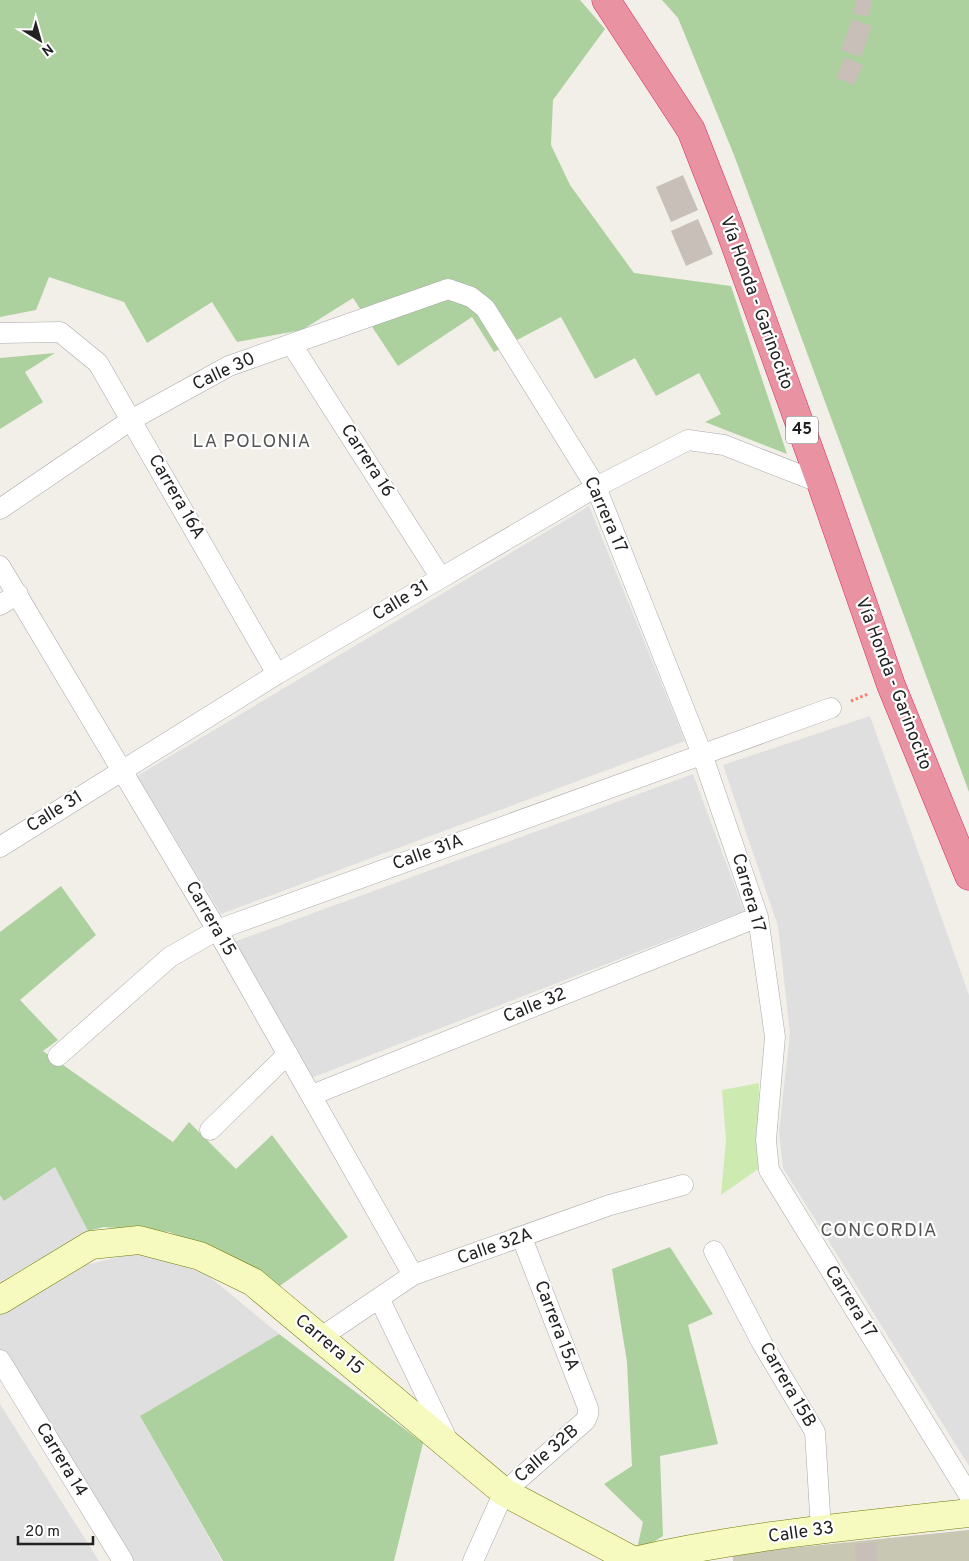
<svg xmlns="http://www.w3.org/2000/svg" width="969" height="1561" font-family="Overpass,sans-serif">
<rect width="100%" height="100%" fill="#f2efe9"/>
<path fill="#e0dfdf" d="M 589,506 L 685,741 L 221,914 L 137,776 Z
M 870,716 L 969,995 L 969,1466 L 783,1168 L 779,1132 L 790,1033 L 778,926 L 723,765 Z
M 693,774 L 744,911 L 311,1078 L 234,942 Z
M 55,1167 L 88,1231 L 0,1282 L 0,1195 L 4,1201 Z
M 140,1252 L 206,1274 L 279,1334 L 140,1416 L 222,1561 L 129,1561 L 0,1354 L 0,1311 L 77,1267 Z
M 0,1404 L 99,1561 L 0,1561 Z"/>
<path fill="#c7c7b4" d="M 969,1530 L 969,1561 L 733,1561 L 733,1554 Z"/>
<path fill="#cdebb0" d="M 759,1083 L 758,1148 L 761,1167 L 721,1195 L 726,1139 L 722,1090 Z"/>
<path fill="#add19e" d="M 0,0 L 580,0 L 605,29 L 553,100 L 551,145 L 570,185 L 634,273 L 731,286 L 787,454 L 705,422 L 721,414 L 699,373 L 656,396 L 635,358 L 595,379 L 561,317 L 494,352 L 472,317 L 398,366 L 353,298 L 302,330 L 237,342 L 212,302 L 147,343 L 124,302 L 49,277 L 36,310 L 0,317 Z
M 662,0 L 969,0 L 969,792 L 734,155 L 678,18 Z
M 55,353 L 25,372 L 43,402 L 0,429 L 0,358 Z
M 61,886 L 96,935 L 20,1000 L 58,1040 L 43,1051 L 173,1142 L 189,1122 L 236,1169 L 272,1135 L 348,1237 L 277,1288 L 235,1258 L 169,1232 L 104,1227 L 88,1231 L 55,1167 L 4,1201 L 0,1195 L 0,932 Z
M 670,1247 L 713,1314 L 688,1325 L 718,1444 L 660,1456 L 663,1536 L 636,1553 L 643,1522 L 604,1484 L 632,1466 L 627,1362 L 612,1269 Z
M 279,1334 L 423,1443 L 394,1561 L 223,1561 L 140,1416 Z"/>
<path fill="#c7bfb8" d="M 856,0 L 872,0 L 869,16 L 853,14 Z
M 852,19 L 872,26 L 861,57 L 841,50 Z
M 845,57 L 863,65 L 854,85 L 836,78 Z
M 683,175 L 698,210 L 671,222 L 656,187 Z
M 698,219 L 713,254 L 686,266 L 671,231 Z
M 876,1542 L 877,1561 L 856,1561 L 855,1544 Z"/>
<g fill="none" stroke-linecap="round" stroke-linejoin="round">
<defs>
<path id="street" d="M 0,333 L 60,332 L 98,363 L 277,674
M 292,345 L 441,578
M 0,509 L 131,420 L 229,366 L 448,289 L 471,297 L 485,308 L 596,487 L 702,754 L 758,917 L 775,1037 L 766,1140 L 769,1170 L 969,1495
M 0,566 L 217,930 L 413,1275
M 0,605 L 18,594
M 0,847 L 277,674 L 441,578 L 596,487 L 688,440 L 724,445 L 821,483
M 58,1056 L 170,957 L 217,930 L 831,708
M 312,1095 L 758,917
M 210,1130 L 288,1054
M 714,1251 L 762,1343 L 815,1432 L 821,1530
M 379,1298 L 449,1443
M 320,1338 L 413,1275 L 610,1205 L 683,1185
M 0,1360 L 123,1561
M 473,1561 L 504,1492 L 585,1421 L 588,1415 L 588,1408 L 522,1238"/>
<path id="secondary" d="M 0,1300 L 91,1245 L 139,1240 L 200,1256 L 253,1282 L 504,1492 L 634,1561
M 634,1561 C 744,1535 857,1526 969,1513"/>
<path id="highway" d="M 606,0 L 691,130 L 727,222 L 821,483 L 891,685 L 969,876"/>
</defs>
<use href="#street" stroke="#a9a9a9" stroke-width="21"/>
<use href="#secondary" stroke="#707d05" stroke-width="29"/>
<use href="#highway" stroke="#dc2a67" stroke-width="29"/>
<path stroke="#fa8072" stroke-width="3" stroke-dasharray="2.5 2.5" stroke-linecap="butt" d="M 851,701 L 868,694"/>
<use href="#street" stroke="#fff" stroke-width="20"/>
<use href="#secondary" stroke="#f7fabf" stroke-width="28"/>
<use href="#highway" stroke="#e892a2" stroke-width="28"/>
</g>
<g text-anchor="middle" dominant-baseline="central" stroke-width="4.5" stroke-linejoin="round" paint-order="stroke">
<rect fill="#fff" stroke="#646464" stroke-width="1" x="786" y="416.5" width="32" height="27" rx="4"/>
<g font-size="16" font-weight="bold" fill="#222">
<text x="802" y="430">45</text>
</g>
<g font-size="18" fill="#222" stroke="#fff">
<text transform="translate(756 303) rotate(70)">Vía Honda - Garinocito</text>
<text transform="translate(224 372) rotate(-25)">Calle 30</text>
<text transform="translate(367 461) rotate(57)">Carrera 16</text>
<text transform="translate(176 497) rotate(60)">Carrera 16A</text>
<text transform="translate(605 515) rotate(66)">Carrera 17</text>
<text transform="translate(401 601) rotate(-31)">Calle 31</text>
<text transform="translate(893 684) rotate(69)">Vía Honda - Garinocito</text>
<text transform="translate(55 812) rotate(-32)">Calle 31</text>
<text transform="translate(428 853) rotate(-20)">Calle 31A</text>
<text transform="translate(748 893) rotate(74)">Carrera 17</text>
<text transform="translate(210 919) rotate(60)">Carrera 15</text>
<text transform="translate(535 1006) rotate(-22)">Calle 32</text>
<text transform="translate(495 1247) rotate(-19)">Calle 32A</text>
<text transform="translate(850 1302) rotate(58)">Carrera 17</text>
<text transform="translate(556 1326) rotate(69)">Carrera 15A</text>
<text transform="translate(329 1345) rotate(40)">Carrera 15</text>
<text transform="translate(787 1385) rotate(60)">Carrera 15B</text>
<text transform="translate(547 1454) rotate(-41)">Calle 32B</text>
<text transform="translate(61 1460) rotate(59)">Carrera 14</text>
<text transform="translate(801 1533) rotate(-8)">Calle 33</text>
</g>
<g font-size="19" letter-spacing="1" fill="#555" stroke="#fff">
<text x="252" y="442">LA POLONIA</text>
<text x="879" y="1231">CONCORDIA</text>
</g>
</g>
<g transform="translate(40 40) rotate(143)" stroke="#ffffff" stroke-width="4" paint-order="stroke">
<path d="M0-4L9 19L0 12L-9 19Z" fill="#222222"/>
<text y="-8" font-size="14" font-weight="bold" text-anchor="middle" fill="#222222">N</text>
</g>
<path d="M18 1536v8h75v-8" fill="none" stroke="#222222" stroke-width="2.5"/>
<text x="25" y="1536" font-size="15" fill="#222222" stroke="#ffffff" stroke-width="4" paint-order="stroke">20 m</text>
</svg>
